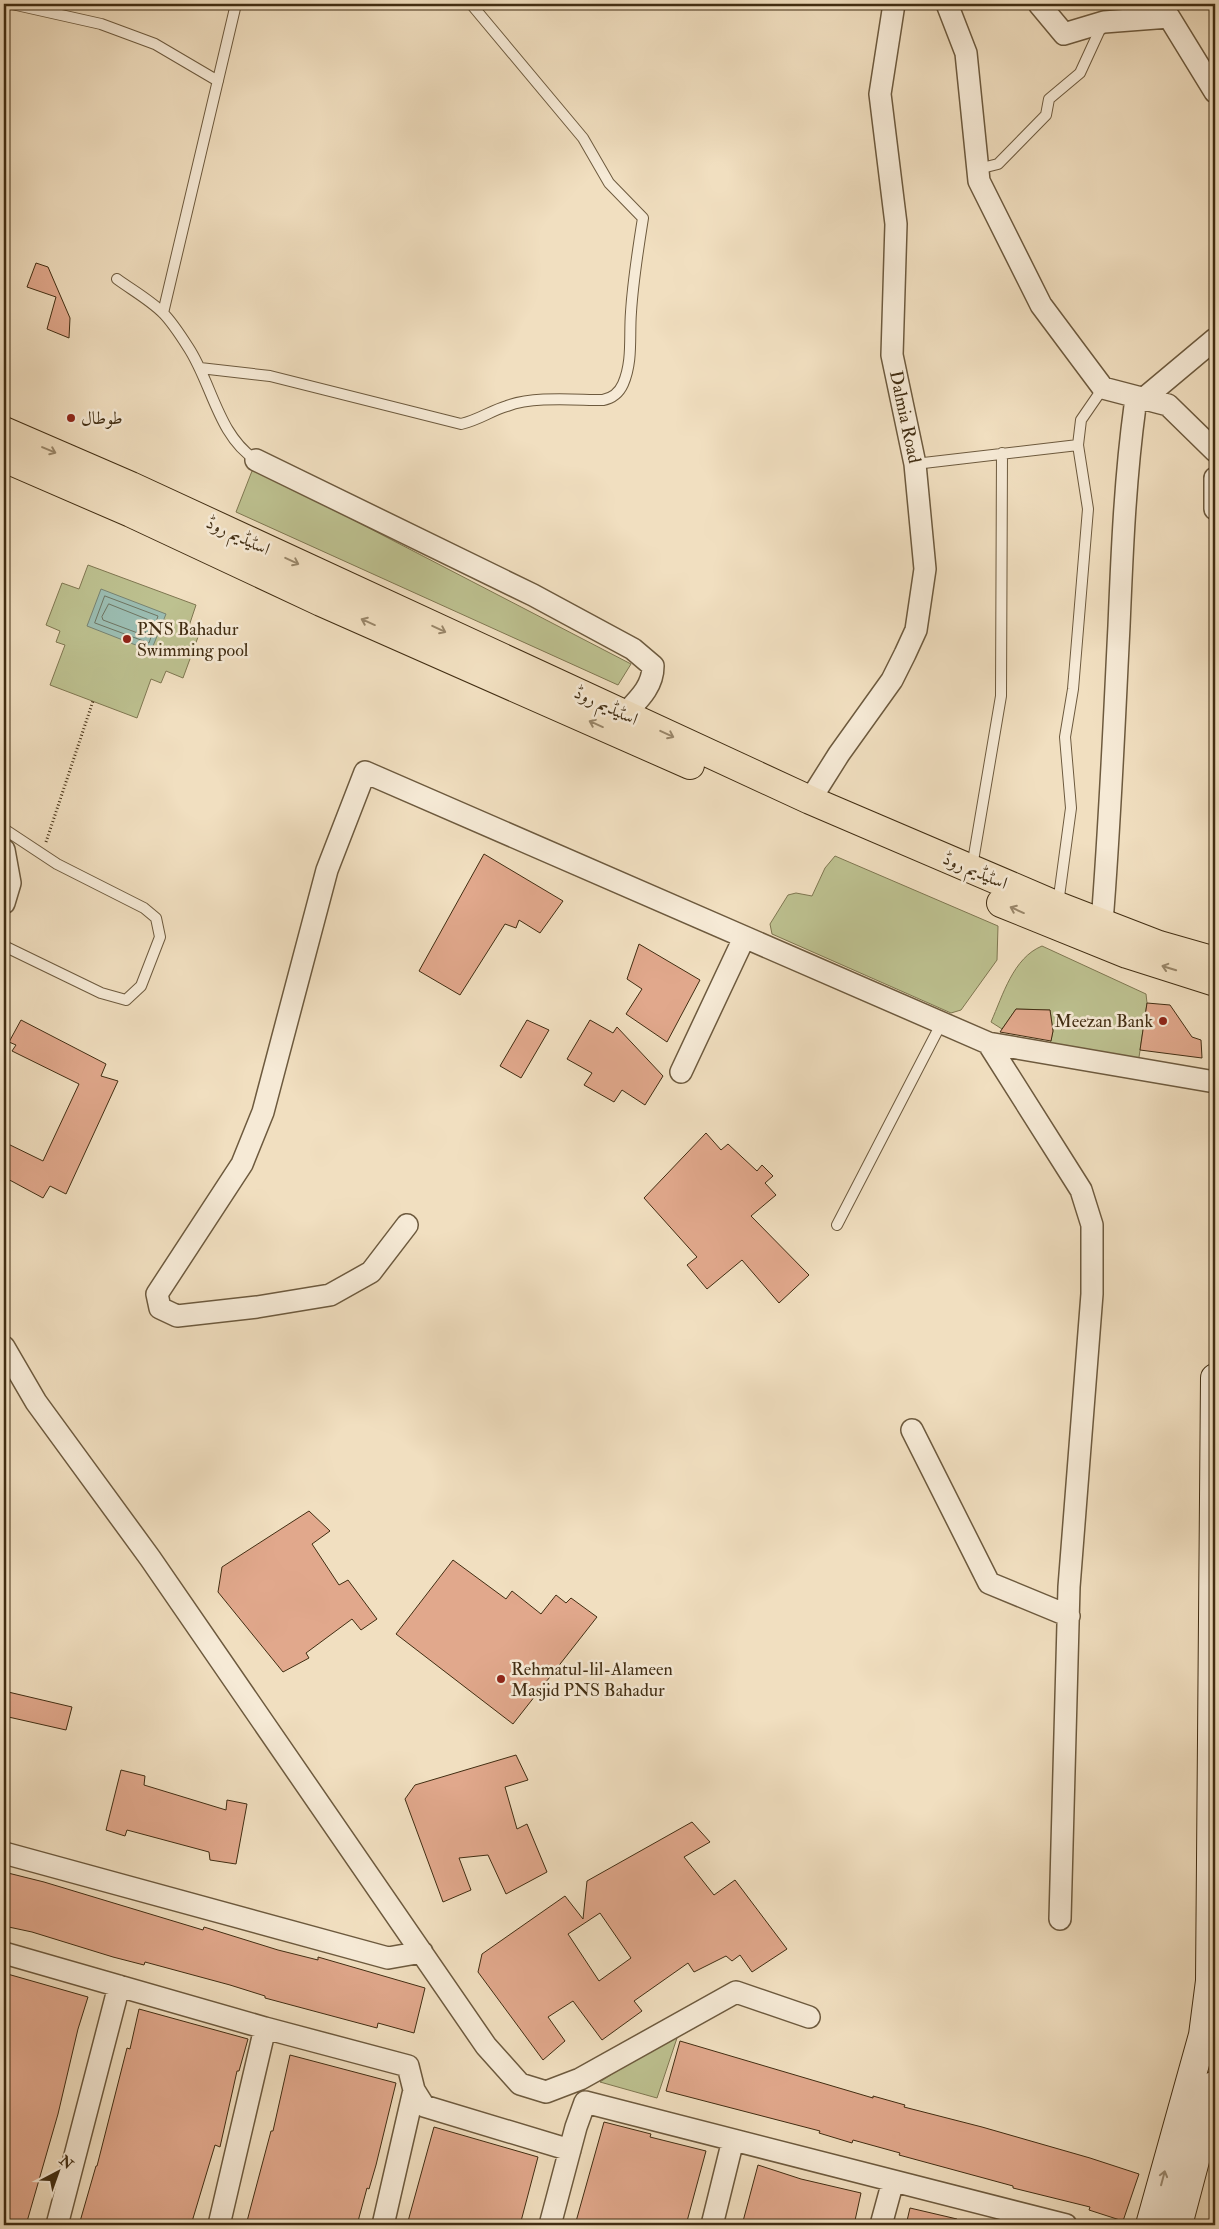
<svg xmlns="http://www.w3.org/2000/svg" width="1219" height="2229" font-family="'IM FELL Double Pica',Amiri,serif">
<rect width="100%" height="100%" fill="#f1dfc0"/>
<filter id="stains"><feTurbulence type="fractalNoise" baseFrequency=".004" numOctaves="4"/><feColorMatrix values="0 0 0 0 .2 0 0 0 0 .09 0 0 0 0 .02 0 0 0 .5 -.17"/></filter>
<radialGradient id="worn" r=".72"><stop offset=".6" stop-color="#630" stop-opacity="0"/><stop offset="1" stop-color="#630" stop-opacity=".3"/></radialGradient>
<path fill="#bdc190" stroke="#7f7751" d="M 252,471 L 259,471 L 631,664 L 618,685 L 236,512 Z
M 88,565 L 196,605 L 187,632 L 198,637 L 183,678 L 166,671 L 161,683 L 151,679 L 137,718 L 50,685 L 65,645 L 56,642 L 60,631 L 46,625 L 62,583 L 79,589 Z
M 835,856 L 998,926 L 997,960 L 961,1010 L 951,1013 L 772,934 L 770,924 L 788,895 L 796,893 L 812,896 L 825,868 Z
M 1042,946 L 1146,994 L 1147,1003 L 1138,1064 L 1049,1049 L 1053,1031 L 1050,1010 L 1016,1009 L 1002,1029 L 991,1022 C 1003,995 1013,958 1042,946 Z
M 680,2029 L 657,2098 L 600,2082 Z"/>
<path fill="#9bbdb2" stroke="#778372" d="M 101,589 L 166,614 L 151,651 L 87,626 Z"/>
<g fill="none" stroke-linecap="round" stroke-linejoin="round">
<path stroke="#6e7562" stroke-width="1" d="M 105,596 L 158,616 L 149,643 L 95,623 Z
M 109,604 L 149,620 L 145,634 L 143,635 L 103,620 L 102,617 Z"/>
</g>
<path fill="#e1a88c" stroke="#412d12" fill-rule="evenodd" d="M 36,263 L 48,267 L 70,318 L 69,338 L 47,329 L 56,297 L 27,287 Z
M 484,854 L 563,901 L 540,933 L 519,920 L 516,928 L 505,924 L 460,995 L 419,971 Z
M 639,944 L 700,980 L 667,1042 L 626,1014 L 642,989 L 627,979 Z
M 1147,1003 L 1170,1005 L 1192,1037 L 1201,1040 L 1202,1058 L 1140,1050 Z
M 1016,1009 L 1050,1010 L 1053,1031 L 1051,1041 L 1000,1032 Z
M 21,1020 L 106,1064 L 101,1076 L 118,1081 L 66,1194 L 50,1186 L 43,1198 L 4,1177 L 4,1142 L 43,1161 L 79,1084 L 12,1051 L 16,1045 L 9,1042 Z
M 527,1020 L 549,1030 L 521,1078 L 500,1066 Z
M 590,1020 L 613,1033 L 617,1027 L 663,1076 L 645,1105 L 622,1090 L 614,1102 L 584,1085 L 592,1073 L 567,1059 Z
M 706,1133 L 721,1150 L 728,1144 L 757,1171 L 762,1165 L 773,1176 L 765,1183 L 776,1195 L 751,1216 L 809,1275 L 779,1303 L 742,1260 L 707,1289 L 687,1265 L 697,1257 L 644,1198 Z
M 309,1511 L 330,1531 L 312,1544 L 339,1585 L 348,1580 L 377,1619 L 361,1630 L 352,1619 L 306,1653 L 309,1658 L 283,1672 L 218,1592 L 222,1567 Z
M 453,1560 L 506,1599 L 512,1591 L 541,1614 L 556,1595 L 566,1603 L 571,1598 L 597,1617 L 513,1724 L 396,1634 Z
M 4,1691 L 72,1707 L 66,1730 L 4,1716 Z
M 516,1755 L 528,1780 L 505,1787 L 517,1829 L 527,1824 L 547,1872 L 506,1894 L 488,1855 L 459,1858 L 471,1890 L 443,1902 L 405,1799 L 415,1785 Z
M 121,1770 L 145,1776 L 144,1785 L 226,1810 L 227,1800 L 247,1804 L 236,1864 L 210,1860 L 209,1852 L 127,1830 L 125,1836 L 106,1830 Z
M 692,1822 L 710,1842 L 684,1857 L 714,1895 L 735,1880 L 787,1949 L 752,1972 L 740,1955 L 732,1961 L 726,1956 L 694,1972 L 688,1963 L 634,2001 L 642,2011 L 602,2040 L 573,2001 L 548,2017 L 565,2041 L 543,2060 L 478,1972 L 482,1954 L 565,1896 L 583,1919 L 587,1881 ZM 600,1913 L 631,1958 L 599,1981 L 568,1934 Z
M 4,1872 L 44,1882 L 203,1930 L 204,1927 L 278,1950 L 318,1960 L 318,1957 L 425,1988 L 414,2033 L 378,2023 L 377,2028 L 265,1998 L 265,1996 L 230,1985 L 145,1962 L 144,1965 L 113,1957 L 32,1932 L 4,1926 Z
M 4,1973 L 88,1997 L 78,2029 L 58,2114 L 26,2225 L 4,2225 Z
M 139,2009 L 248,2039 L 239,2071 L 237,2071 L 220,2147 L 215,2145 L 191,2225 L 79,2225 L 96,2166 L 97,2166 L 127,2048 L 130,2049 Z
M 680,2041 L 873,2098 L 873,2096 L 905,2105 L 904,2107 L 982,2127 L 1090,2158 L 1139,2174 L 1123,2221 L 1089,2210 L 1090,2207 L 1013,2188 L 1013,2186 L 899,2155 L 900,2153 L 853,2140 L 852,2143 L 819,2133 L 820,2131 L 666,2091 Z
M 290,2055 L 396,2083 L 376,2165 L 369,2189 L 367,2188 L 357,2225 L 246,2225 L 271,2131 L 273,2131 Z
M 604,2122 L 651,2134 L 650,2137 L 706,2151 L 686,2225 L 575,2225 Z
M 434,2127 L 538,2157 L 520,2225 L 407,2225 Z
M 758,2165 L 801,2179 L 861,2193 L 854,2225 L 742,2225 Z
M 910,2208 L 957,2219 L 956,2225 L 906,2225 Z"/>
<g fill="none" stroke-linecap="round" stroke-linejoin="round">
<defs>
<path id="lane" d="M 12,4 L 101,24 L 155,44 L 218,81
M 978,169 L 998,164 L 1046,115 L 1049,99 L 1080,73 L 1103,23
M 117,279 C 132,290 150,300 163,313 C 172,322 181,336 188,347 C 212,383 218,436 256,460
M 163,313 L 236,4
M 200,368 L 270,376 L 461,424 C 479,420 490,411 507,406 C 534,396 574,400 603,400 C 613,398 619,393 623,384 C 633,361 629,337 631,312 C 633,280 638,249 643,218 L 609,183 L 583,138 L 471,4
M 915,464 L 1078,445
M 4,829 L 57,864 L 144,908 L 156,918 L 160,937 L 141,986 L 126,1000 L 101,993 L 4,946
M 972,867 L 1001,696 L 1002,453
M 1058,904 L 1071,808 L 1065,737 L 1073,689 L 1088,509 L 1078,445 L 1081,420 L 1103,388
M 837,1225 L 941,1024"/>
<path id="street" d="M 947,4 L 966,53 L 979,181 L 1041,305 L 1103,388 L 1168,405 L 1215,451
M 1039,4 L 1064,34 L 1104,22 L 1169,17 L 1215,92
M 256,460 L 533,595 L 633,649 L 653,666 C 653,687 638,700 625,714
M 1215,478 L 1215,509
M 810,800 L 839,754 L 892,680 L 905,654 L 916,630 L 925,569 L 915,464 L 892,355 L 896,224 L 880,94 L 894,4
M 4,850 L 10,883 L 4,903
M 1102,922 C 1110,824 1114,725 1119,626 C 1122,553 1125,479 1135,406 L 1215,339
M 988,1043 L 1081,1190 L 1092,1225 L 1092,1294 L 1069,1587 L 1060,1919
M 681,1072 L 744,938
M 407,1225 L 371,1272 L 330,1295 L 257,1307 L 177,1316 L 160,1308 L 157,1294 L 242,1164 L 263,1112 L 327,870 L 365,772 L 988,1043 L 1215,1082
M 4,1347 L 36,1402 L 150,1558 L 486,2046 L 520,2084 L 546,2092 L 580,2079 L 736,1992 L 809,2017
M 912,1430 L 989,1583 L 1069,1616
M 4,1853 L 388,1958 L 422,1952
M 4,1953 L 265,2028 L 219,2225
M 265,2028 L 408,2066 L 414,2090 L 424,2106 L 570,2150
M 57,2225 L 119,1986
M 383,2225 L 414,2090
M 550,2225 L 576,2127 L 585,2102 L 1066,2225
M 712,2225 L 733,2140
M 881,2225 L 893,2181"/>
<path id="secondary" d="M 1150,2225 L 1203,2035 L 1210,1981 L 1215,1378
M 1178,2225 L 1215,2085"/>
<path id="primary" d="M 4,431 L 131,486 L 810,800 L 1058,906 L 1159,945 L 1215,961
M 4,458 L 131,513 L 321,602 L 690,765
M 1001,903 L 1127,954 L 1215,982"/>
</defs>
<use href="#lane" stroke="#6d5a3e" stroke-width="12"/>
<use href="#street" stroke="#6d5a3e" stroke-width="24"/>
<use href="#secondary" stroke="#412d12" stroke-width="30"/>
<use href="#primary" stroke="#412d12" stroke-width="30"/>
<path stroke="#412d12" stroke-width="3" stroke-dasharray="1 2.5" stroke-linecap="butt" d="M 46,842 L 93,701"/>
<use href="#lane" stroke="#f6ead6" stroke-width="10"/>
<use href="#street" stroke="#f6ead6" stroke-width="21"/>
<use href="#secondary" stroke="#f6ead6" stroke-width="28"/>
<use href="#primary" stroke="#f1dfc0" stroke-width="28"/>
</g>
<defs><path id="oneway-shaft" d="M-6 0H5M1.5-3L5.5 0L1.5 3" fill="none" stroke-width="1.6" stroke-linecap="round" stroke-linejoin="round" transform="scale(1.25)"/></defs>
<g stroke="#998669">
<use href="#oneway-shaft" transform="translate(49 450) rotate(23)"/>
<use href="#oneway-shaft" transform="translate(292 561) rotate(25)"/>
<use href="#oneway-shaft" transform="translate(368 622) rotate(-156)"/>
<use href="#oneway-shaft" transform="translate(439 629) rotate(25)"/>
<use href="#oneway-shaft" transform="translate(596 724) rotate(-156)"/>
<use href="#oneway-shaft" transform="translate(667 734) rotate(25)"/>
<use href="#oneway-shaft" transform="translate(1017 910) rotate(-156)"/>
<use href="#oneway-shaft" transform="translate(1169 968) rotate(-163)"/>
</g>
<use stroke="#9c8c74" href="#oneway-shaft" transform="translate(1163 2178) rotate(-75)"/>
<g fill="#8f2418" stroke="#f6ead6" stroke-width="2">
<circle cx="71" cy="418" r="5"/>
<circle cx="127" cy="639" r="5"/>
<circle cx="1163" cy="1021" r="5"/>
<circle cx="501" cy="1679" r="5"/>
</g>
<g text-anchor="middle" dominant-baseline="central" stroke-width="5" stroke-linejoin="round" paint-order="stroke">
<g font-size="18" fill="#412d12" stroke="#f6ead6">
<text transform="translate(905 417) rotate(78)">Dalmia Road</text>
<text transform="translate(238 536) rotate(25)">اسٹیڈیم روڈ</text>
<text transform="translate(606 706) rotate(25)">اسٹیڈیم روڈ</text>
<text transform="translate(975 871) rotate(23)">اسٹیڈیم روڈ</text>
</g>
<g font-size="18" fill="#412d12" stroke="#f6ead6" text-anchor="start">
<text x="81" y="418">طوطال</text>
<text x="137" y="629">PNS Bahadur<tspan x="137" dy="21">Swimming pool</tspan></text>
<text x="1153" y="1021" text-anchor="end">Meezan Bank</text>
<text x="511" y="1669">Rehmatul-lil-Alameen<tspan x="511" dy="21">Masjid PNS Bahadur</tspan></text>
</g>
</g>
<rect width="1219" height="2229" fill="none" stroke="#f1dfc0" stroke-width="20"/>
<rect x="5" y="5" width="1209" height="2219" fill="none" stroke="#412d12" stroke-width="2.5"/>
<rect x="10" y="10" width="1199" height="2209" fill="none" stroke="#412d12"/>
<g transform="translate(58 2172) rotate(41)" stroke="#f6ead6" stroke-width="4" paint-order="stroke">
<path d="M0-4L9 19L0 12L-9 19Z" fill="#412d12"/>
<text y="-8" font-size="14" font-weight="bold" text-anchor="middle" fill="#412d12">N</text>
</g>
<rect width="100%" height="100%" filter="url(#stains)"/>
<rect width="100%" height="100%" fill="url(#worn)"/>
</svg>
